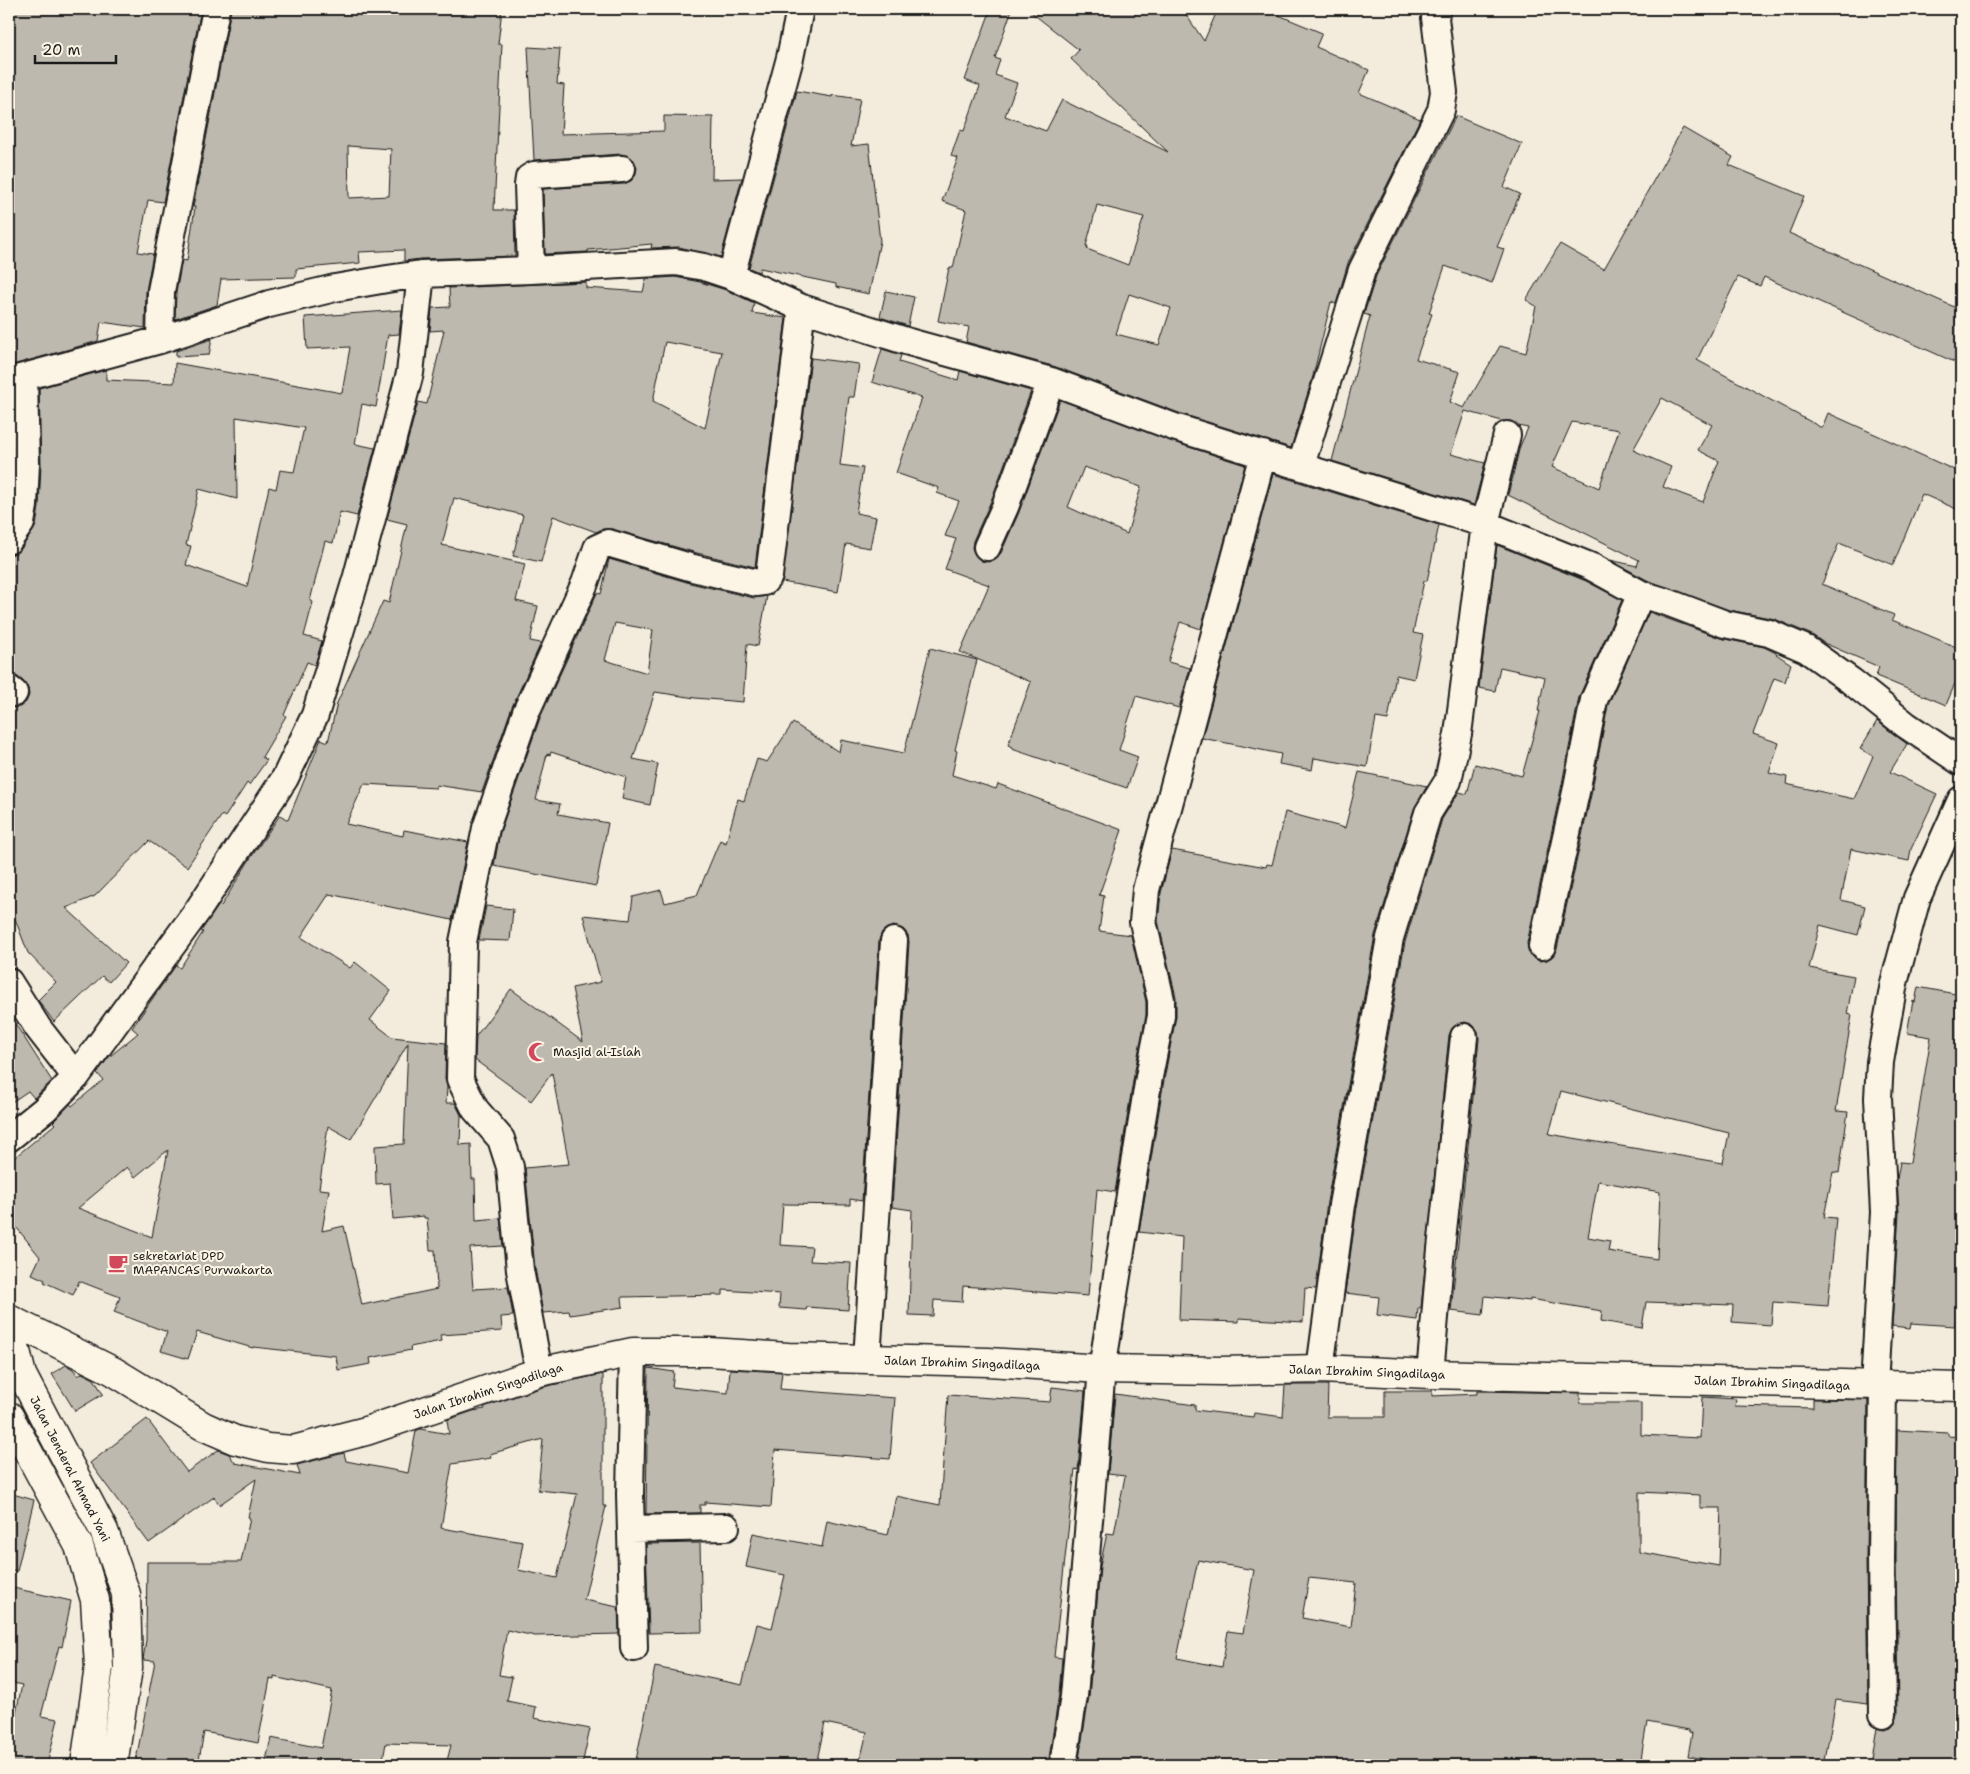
<svg xmlns="http://www.w3.org/2000/svg" width="1970" height="1774" font-family="'Shantell Sans',sans-serif">
<rect width="100%" height="100%" fill="#f3ecdd"/>
<filter id="ink" filterUnits="userSpaceOnUse"><feTurbulence type="fractalNoise" baseFrequency=".02" numOctaves="2"/><feDisplacementMap in="SourceGraphic" scale="10" xChannelSelector="R" yChannelSelector="G"/><feConvolveMatrix kernelMatrix="1 2 1 2 8 2 1 2 1" color-interpolation-filters="sRGB"/></filter>
<g filter="url(#ink)">
<path fill="#beb9ae" stroke="#1c1c1c" fill-rule="evenodd" d="M 9,9 L 201,9 L 163,202 L 148,200 L 138,252 L 153,254 L 146,291 L 145,328 L 101,322 L 98,341 L 9,366 Z
M 231,9 L 502,9 L 498,44 L 502,44 L 494,210 L 514,210 L 515,256 L 420,259 L 404,261 L 404,250 L 359,252 L 360,263 L 296,269 L 296,277 L 221,279 L 217,305 L 175,319 L 176,293 L 182,260 L 187,261 L 195,207 L 193,207 ZM 348,146 L 391,149 L 389,196 L 349,198 Z
M 991,9 L 1012,9 L 995,58 L 1000,60 L 995,75 L 1017,83 L 1005,116 L 1046,131 L 1062,100 L 1168,152 L 1071,59 L 1079,50 L 1027,9 L 1068,9 L 1078,16 L 1085,9 L 1182,9 L 1204,41 L 1218,9 L 1264,9 L 1322,33 L 1316,47 L 1369,70 L 1359,93 L 1420,119 L 1348,263 L 1336,304 L 1331,302 L 1313,376 L 1291,448 L 1179,413 L 1056,367 L 966,342 L 969,327 L 938,321 L 949,268 L 953,268 L 966,210 L 942,201 L 958,158 L 951,156 L 960,130 L 964,131 L 980,86 L 965,80 ZM 1097,205 L 1144,217 L 1128,265 L 1087,249 L 1088,246 L 1086,246 ZM 1129,294 L 1171,308 L 1159,345 L 1116,334 Z
M 528,47 L 560,49 L 557,84 L 564,85 L 561,134 L 664,131 L 664,116 L 713,117 L 712,179 L 742,178 L 721,257 L 679,247 L 651,248 L 652,244 L 588,250 L 588,252 L 545,254 L 543,189 L 624,184 L 631,181 L 635,176 L 637,168 L 634,160 L 629,156 L 621,154 L 534,160 Z
M 797,91 L 832,97 L 832,95 L 860,99 L 851,146 L 869,144 L 880,241 L 869,294 L 836,287 L 836,284 L 760,268 L 759,272 L 749,268 Z
M 1456,116 L 1522,144 L 1504,187 L 1520,194 L 1497,247 L 1504,249 L 1492,283 L 1445,266 L 1429,313 L 1432,314 L 1416,359 L 1460,372 L 1450,402 L 1464,408 L 1500,346 L 1526,353 L 1536,306 L 1526,300 L 1560,244 L 1604,269 L 1683,128 L 1733,157 L 1729,165 L 1804,196 L 1789,233 L 1961,310 L 1961,365 L 1764,277 L 1760,286 L 1738,277 L 1697,360 L 1822,428 L 1828,413 L 1961,473 L 1961,511 L 1922,494 L 1893,565 L 1839,543 L 1822,584 L 1894,615 L 1892,620 L 1961,649 L 1961,669 L 1946,705 L 1876,676 L 1879,667 L 1824,643 L 1812,635 L 1775,619 L 1729,610 L 1647,580 L 1610,560 L 1637,566 L 1639,560 L 1508,495 L 1520,446 L 1528,428 L 1518,426 L 1511,421 L 1502,421 L 1465,411 L 1451,454 L 1485,463 L 1474,505 L 1332,461 L 1370,316 L 1364,314 L 1376,276 ZM 1662,398 L 1712,425 L 1698,450 L 1719,461 L 1703,502 L 1663,487 L 1671,467 L 1633,450 ZM 1572,422 L 1619,430 L 1599,488 L 1552,467 Z
M 675,277 L 700,282 L 726,290 L 754,303 L 752,313 L 786,318 L 755,567 L 697,553 L 612,529 L 602,529 L 596,532 L 553,516 L 541,562 L 513,556 L 523,515 L 454,498 L 442,545 L 525,564 L 516,601 L 538,606 L 530,641 L 541,643 L 512,707 L 482,792 L 436,785 L 436,788 L 364,784 L 346,824 L 403,836 L 404,830 L 468,842 L 452,920 L 329,894 L 301,937 L 350,968 L 355,962 L 391,991 L 370,1020 L 392,1037 L 446,1043 L 445,1079 L 447,1087 L 446,1103 L 455,1103 L 461,1115 L 460,1145 L 471,1144 L 472,1179 L 475,1179 L 476,1220 L 500,1218 L 503,1246 L 470,1248 L 473,1289 L 508,1287 L 513,1316 L 501,1317 L 502,1331 L 440,1335 L 441,1341 L 410,1347 L 411,1350 L 370,1358 L 371,1364 L 338,1370 L 336,1356 L 253,1347 L 253,1348 L 197,1332 L 188,1359 L 161,1351 L 167,1332 L 114,1312 L 120,1297 L 79,1281 L 73,1295 L 44,1282 L 45,1280 L 32,1274 L 40,1257 L 9,1218 L 9,1162 L 55,1124 L 53,1122 L 70,1104 L 72,1106 L 103,1080 L 97,1073 L 109,1057 L 138,1033 L 132,1028 L 176,965 L 180,968 L 203,932 L 201,931 L 219,905 L 221,906 L 250,859 L 280,815 L 288,820 L 321,739 L 328,742 L 337,703 L 383,601 L 389,603 L 407,524 L 387,519 L 418,402 L 427,404 L 444,330 L 430,331 L 432,308 L 450,307 L 449,288 L 586,282 L 586,288 L 643,292 L 646,279 ZM 665,342 L 722,352 L 705,428 L 653,401 ZM 408,1043 L 404,1144 L 375,1146 L 376,1184 L 390,1183 L 393,1219 L 424,1216 L 424,1218 L 427,1218 L 430,1250 L 435,1250 L 437,1289 L 362,1305 L 344,1226 L 322,1231 L 329,1190 L 319,1189 L 328,1126 L 351,1139 ZM 168,1150 L 152,1237 L 78,1208 L 127,1167 L 135,1177 Z
M 886,291 L 914,297 L 908,326 L 880,317 Z
M 402,310 L 399,334 L 388,335 L 376,407 L 362,404 L 355,444 L 375,448 L 357,516 L 340,512 L 333,543 L 325,541 L 310,601 L 313,602 L 304,636 L 322,641 L 315,665 L 307,662 L 284,715 L 286,716 L 262,757 L 267,760 L 249,785 L 247,783 L 225,817 L 222,815 L 187,867 L 149,841 L 95,896 L 66,908 L 126,963 L 109,982 L 102,976 L 54,1022 L 38,1000 L 56,982 L 28,953 L 9,903 L 9,707 L 20,707 L 26,702 L 29,695 L 28,687 L 23,681 L 18,677 L 9,674 L 9,555 L 16,553 L 21,549 L 36,526 L 39,507 L 41,465 L 39,388 L 106,370 L 106,380 L 174,383 L 175,363 L 342,393 L 350,347 L 307,349 L 305,317 ZM 236,417 L 304,428 L 294,472 L 280,470 L 276,489 L 269,487 L 247,587 L 186,565 L 191,546 L 186,545 L 199,489 L 237,499 Z
M 212,339 L 209,355 L 176,357 L 176,351 Z
M 882,349 L 901,355 L 899,362 L 958,380 L 960,371 L 1031,391 L 991,501 L 973,541 L 972,548 L 975,555 L 981,561 L 988,562 L 995,559 L 1001,553 L 1019,512 L 1060,400 L 1170,441 L 1245,465 L 1201,629 L 1180,622 L 1168,662 L 1190,668 L 1179,708 L 1136,696 L 1119,750 L 1138,757 L 1127,788 L 1012,749 L 1013,747 L 1008,745 L 1031,682 L 960,652 L 989,585 L 945,569 L 956,539 L 945,536 L 959,501 L 937,493 L 939,488 L 896,473 L 922,398 L 872,382 ZM 1084,467 L 1141,487 L 1127,534 L 1068,507 Z
M 811,358 L 859,364 L 854,397 L 849,397 L 840,465 L 863,468 L 856,513 L 876,517 L 870,548 L 846,544 L 838,592 L 782,582 Z
M 9,396 L 11,464 L 9,506 Z
M 1273,474 L 1439,525 L 1427,581 L 1424,581 L 1413,633 L 1423,635 L 1414,679 L 1396,675 L 1388,720 L 1376,718 L 1367,767 L 1314,758 L 1312,770 L 1279,764 L 1281,754 L 1202,738 Z
M 1497,545 L 1586,581 L 1622,600 L 1579,697 L 1561,789 L 1527,943 L 1528,951 L 1532,957 L 1539,961 L 1547,960 L 1553,956 L 1557,949 L 1591,795 L 1608,705 L 1649,612 L 1720,638 L 1764,647 L 1776,653 L 1776,654 L 1791,664 L 1785,682 L 1774,678 L 1753,734 L 1779,743 L 1769,773 L 1787,777 L 1786,784 L 1854,799 L 1873,756 L 1860,749 L 1877,721 L 1907,744 L 1890,772 L 1937,794 L 1911,849 L 1909,861 L 1851,849 L 1841,900 L 1865,906 L 1858,935 L 1820,925 L 1809,968 L 1854,976 L 1847,1014 L 1852,1015 L 1836,1111 L 1848,1112 L 1839,1173 L 1833,1172 L 1824,1217 L 1836,1218 L 1828,1306 L 1773,1302 L 1771,1325 L 1732,1322 L 1733,1305 L 1646,1302 L 1642,1328 L 1601,1321 L 1602,1311 L 1530,1299 L 1530,1301 L 1485,1296 L 1483,1315 L 1451,1311 L 1479,1039 L 1478,1031 L 1473,1025 L 1465,1022 L 1458,1024 L 1452,1028 L 1449,1035 L 1421,1308 L 1418,1308 L 1417,1320 L 1377,1315 L 1379,1297 L 1345,1293 L 1357,1207 L 1405,942 L 1442,819 L 1459,792 L 1467,794 L 1475,764 L 1522,776 L 1540,711 L 1538,711 L 1545,677 L 1500,667 L 1495,691 L 1479,688 ZM 1561,1091 L 1729,1133 L 1723,1163 L 1549,1134 ZM 1598,1181 L 1660,1192 L 1657,1259 L 1608,1251 L 1610,1241 L 1588,1237 Z
M 609,559 L 690,583 L 754,598 L 767,596 L 758,646 L 747,644 L 743,702 L 695,698 L 655,692 L 633,759 L 658,764 L 650,805 L 622,799 L 626,777 L 551,752 L 550,755 L 547,754 L 536,800 L 560,804 L 558,814 L 608,823 L 596,886 L 494,866 L 500,832 L 540,718 L 597,593 L 601,594 ZM 615,623 L 653,630 L 647,673 L 605,660 Z
M 930,648 L 977,660 L 955,750 L 957,751 L 952,775 L 996,789 L 998,784 L 1122,830 L 1099,895 L 1104,896 L 1099,931 L 1131,935 L 1146,1002 L 1146,1015 L 1134,1075 L 1115,1192 L 1097,1189 L 1088,1296 L 963,1286 L 962,1302 L 934,1300 L 933,1316 L 909,1315 L 912,1210 L 892,1207 L 909,942 L 908,935 L 903,929 L 894,926 L 887,928 L 882,932 L 879,940 L 862,1201 L 850,1199 L 850,1205 L 783,1204 L 780,1245 L 812,1247 L 810,1261 L 851,1263 L 848,1310 L 807,1307 L 806,1310 L 779,1308 L 780,1294 L 723,1290 L 723,1295 L 622,1297 L 623,1307 L 570,1315 L 569,1311 L 543,1313 L 535,1268 L 525,1168 L 569,1164 L 552,1073 L 531,1101 L 475,1060 L 476,1036 L 511,989 L 583,1042 L 572,988 L 601,982 L 583,915 L 630,920 L 633,897 L 661,890 L 665,903 L 697,895 L 720,840 L 726,843 L 738,799 L 744,801 L 757,759 L 767,762 L 793,723 L 839,752 L 841,740 L 904,753 Z
M 1359,772 L 1427,786 L 1414,809 L 1375,935 L 1327,1202 L 1316,1289 L 1305,1288 L 1303,1322 L 1239,1318 L 1239,1322 L 1179,1320 L 1182,1237 L 1139,1232 L 1164,1080 L 1176,1016 L 1176,997 L 1158,921 L 1161,893 L 1172,850 L 1266,867 L 1267,864 L 1272,865 L 1285,812 L 1345,828 Z
M 486,906 L 513,909 L 510,941 L 479,940 Z
M 1918,987 L 1961,995 L 1961,1246 L 1955,1326 L 1911,1323 L 1910,1328 L 1892,1326 L 1899,1213 L 1897,1179 L 1900,1162 L 1910,1163 L 1931,1037 L 1907,1033 L 1913,1001 L 1915,1002 Z
M 9,1014 L 52,1081 L 34,1098 L 28,1091 L 9,1104 Z
M 66,1365 L 73,1369 L 78,1376 L 82,1373 L 94,1379 L 103,1394 L 75,1411 L 52,1374 Z
M 648,1368 L 674,1372 L 672,1387 L 728,1393 L 730,1369 L 782,1372 L 780,1389 L 895,1398 L 890,1459 L 775,1450 L 771,1507 L 705,1502 L 705,1505 L 700,1505 L 700,1513 L 646,1514 Z
M 603,1374 L 603,1506 L 606,1506 L 584,1600 L 618,1607 L 619,1634 L 535,1636 L 507,1630 L 499,1675 L 512,1677 L 507,1701 L 536,1707 L 534,1718 L 590,1729 L 582,1765 L 446,1765 L 451,1745 L 386,1743 L 382,1765 L 265,1765 L 271,1738 L 321,1748 L 332,1690 L 274,1677 L 274,1680 L 270,1679 L 258,1743 L 204,1732 L 198,1765 L 135,1765 L 155,1661 L 143,1660 L 146,1640 L 147,1562 L 241,1562 L 250,1518 L 248,1517 L 256,1479 L 219,1505 L 214,1497 L 149,1543 L 90,1463 L 147,1419 L 187,1472 L 218,1450 L 229,1454 L 235,1463 L 300,1475 L 297,1465 L 344,1453 L 346,1461 L 408,1473 L 416,1431 L 420,1429 L 449,1434 L 447,1420 L 473,1411 L 485,1409 L 484,1407 L 543,1387 ZM 543,1439 L 538,1490 L 577,1494 L 557,1578 L 518,1570 L 523,1542 L 441,1528 L 452,1464 L 491,1458 L 490,1454 Z
M 1285,1385 L 1328,1385 L 1327,1417 L 1385,1417 L 1385,1391 L 1432,1391 L 1432,1396 L 1477,1394 L 1477,1391 L 1580,1393 L 1580,1403 L 1641,1403 L 1641,1435 L 1700,1438 L 1702,1397 L 1736,1399 L 1735,1406 L 1813,1408 L 1813,1399 L 1868,1400 L 1866,1558 L 1868,1704 L 1836,1700 L 1824,1765 L 1703,1765 L 1705,1759 L 1688,1756 L 1692,1733 L 1689,1732 L 1689,1730 L 1647,1722 L 1640,1765 L 1078,1765 L 1089,1697 L 1100,1566 L 1107,1533 L 1114,1534 L 1125,1476 L 1108,1474 L 1115,1394 L 1195,1405 L 1195,1410 L 1253,1417 L 1254,1413 L 1283,1417 ZM 1639,1492 L 1700,1495 L 1700,1508 L 1721,1508 L 1719,1566 L 1639,1552 ZM 1198,1560 L 1254,1570 L 1243,1633 L 1228,1631 L 1222,1667 L 1177,1658 ZM 1309,1578 L 1356,1583 L 1351,1627 L 1302,1618 Z
M 1052,1387 L 1085,1391 L 1078,1470 L 1075,1469 L 1054,1657 L 1062,1658 L 1059,1694 L 1048,1765 L 859,1765 L 867,1732 L 825,1723 L 816,1765 L 635,1765 L 655,1667 L 742,1685 L 757,1624 L 772,1628 L 785,1575 L 746,1567 L 753,1533 L 822,1547 L 827,1521 L 888,1535 L 896,1496 L 940,1505 L 948,1395 L 1050,1402 Z
M 1897,1430 L 1948,1433 L 1948,1436 L 1961,1437 L 1961,1765 L 1871,1765 L 1877,1727 L 1884,1729 L 1891,1727 L 1896,1721 L 1898,1714 L 1896,1558 Z
M 9,1493 L 34,1500 L 17,1571 L 9,1570 Z
M 700,1543 L 702,1632 L 649,1633 L 646,1544 Z
M 9,1587 L 71,1601 L 62,1647 L 59,1646 L 41,1716 L 58,1719 L 47,1765 L 9,1765 L 9,1745 L 22,1685 L 9,1682 Z"/>
<g fill="none" stroke-linecap="round" stroke-linejoin="round">
<defs>
<path id="minor" d="M 531,270 L 528,185 L 529,178 L 534,175 L 622,169
M 731,276 L 790,58 L 800,9
M 160,340 L 161,291 L 216,9
M 9,381 L 160,340 L 269,304 L 335,288 L 387,279 L 421,274 L 531,270 L 676,262 L 704,267 L 731,276 L 802,308 L 909,342 L 1051,381 L 1174,427 L 1485,524 L 1592,567 L 1641,594 L 1667,602 L 1725,624 L 1769,633 L 1806,649 L 1851,681 L 1906,725 L 1961,762
M 1301,465 L 1362,270 L 1441,110 L 1444,92 L 1435,18 L 1437,9
M 9,540 L 21,523 L 24,506 L 26,464 L 24,378
M 987,547 L 1005,507 L 1051,381
M 9,689 L 14,693
M 1542,946 L 1576,792 L 1594,700 L 1641,594
M 9,982 L 38,1028 L 76,1077
M 9,1138 L 45,1109 L 76,1077 L 198,910 L 285,778 L 315,715 L 357,576 L 410,373 L 421,274
M 633,1352 L 630,1494 L 634,1648
M 867,1359 L 894,941
M 1320,1369 L 1342,1205 L 1390,938 L 1428,813 L 1448,781 L 1458,734 L 1485,524 L 1507,435
M 539,1372 L 520,1270 L 510,1167 L 501,1139 L 475,1109 L 460,1079 L 463,942 L 486,828 L 526,712 L 585,583 L 597,548 L 608,543 L 693,568 L 757,583 L 764,582 L 769,576 L 802,308
M 1430,1374 L 1441,1249 L 1464,1037
M 1874,1386 L 1884,1212 L 1878,1098 L 1880,1062 L 1894,983 L 1917,898 L 1961,800
M 631,1529 L 726,1527
M 1883,1714 L 1881,1558 L 1883,1386
M 1063,1765 L 1074,1696 L 1102,1369 L 1149,1077 L 1161,1016 L 1161,1000 L 1143,922 L 1146,890 L 1263,454"/>
<path id="secondary" d="M 9,1322 L 22,1375 L 104,1531 L 126,1594 L 128,1668 L 113,1765
M 9,1416 L 79,1546 L 95,1600 L 99,1667 L 85,1765"/>
<path id="trunk" d="M 9,1319 L 113,1371 L 203,1426 L 235,1440 L 268,1448 L 293,1450 L 366,1431 L 539,1372 L 633,1352 L 709,1352 L 788,1357 L 988,1362 L 1102,1369 L 1221,1371 L 1320,1369 L 1430,1374 L 1961,1387"/>
</defs>
<use href="#minor" stroke="#1c1c1c" stroke-width="30"/>
<use href="#secondary" stroke="#1c1c1c" stroke-width="31"/>
<use href="#trunk" stroke="#1c1c1c" stroke-width="31"/>
<use href="#minor" stroke="#fcf5e5" stroke-width="26"/>
<use href="#secondary" stroke="#fcf5e5" stroke-width="28"/>
<use href="#trunk" stroke="#fcf5e5" stroke-width="28"/>
</g>
</g>
<defs>
<symbol id="mosque-bare" viewBox="-9 -9 18 18"><path d="M3.5-4.9A6 6 0 1 0 3.5 4.9A5 5 0 1 1 3.5-4.9Z" fill="#d1495b" stroke="#fcf5e5" stroke-width="2.5" paint-order="stroke"/></symbol>
<symbol id="cafe-bare" viewBox="-9 -9 18 18"><path d="M-5.5-4.5H6V0H3Q3 3.5 0 3.5H-2.5Q-5.5 3.5-5.5 0ZM3-3.2v2h1.7v-2ZM-6 4.5H4V6H-6Z" fill="#d1495b" stroke="#fcf5e5" stroke-width="2.5" paint-order="stroke"/></symbol>
</defs>
<g fill-rule="evenodd">
<use href="#mosque-bare" x="524" y="1038" width="28" height="28"/>
<use href="#cafe-bare" x="104" y="1249" width="28" height="28"/>
</g>
<g text-anchor="middle" dominant-baseline="central" stroke-width="4" stroke-linejoin="round" paint-order="stroke">
<g font-size="12" fill="#1c1c1c" stroke="#fcf5e5" text-anchor="start">
<text x="553" y="1052">Masjid al-Islah</text>
<text x="133" y="1256">sekretariat DPD<tspan x="133" dy="14">MAPANCAS Purwakarta</tspan></text>
</g>
<g font-size="12" fill="#1c1c1c" stroke="#fcf5e5">
<text transform="translate(962 1363) rotate(2)">Jalan Ibrahim Singadilaga</text>
<text transform="translate(1367 1372) rotate(2)">Jalan Ibrahim Singadilaga</text>
<text transform="translate(1772 1383) rotate(2)">Jalan Ibrahim Singadilaga</text>
<text transform="translate(488 1391) rotate(-18)">Jalan Ibrahim Singadilaga</text>
<text transform="translate(70 1469) rotate(63)">Jalan Jenderal Ahmad Yani</text>
</g>
</g>
<rect width="1970" height="1774" fill="none" stroke="#fcf5e5" stroke-width="30"/>
<rect x="15" y="15" width="1940" height="1744" fill="none" stroke="#1c1c1c" stroke-width="2" filter="url(#ink)"/>
<path d="M35 55v8h81v-8" fill="none" stroke="#1c1c1c" stroke-width="2.5"/>
<text x="42" y="55" font-size="15" fill="#1c1c1c" stroke="#fcf5e5" stroke-width="4" paint-order="stroke">20 m</text>
</svg>
